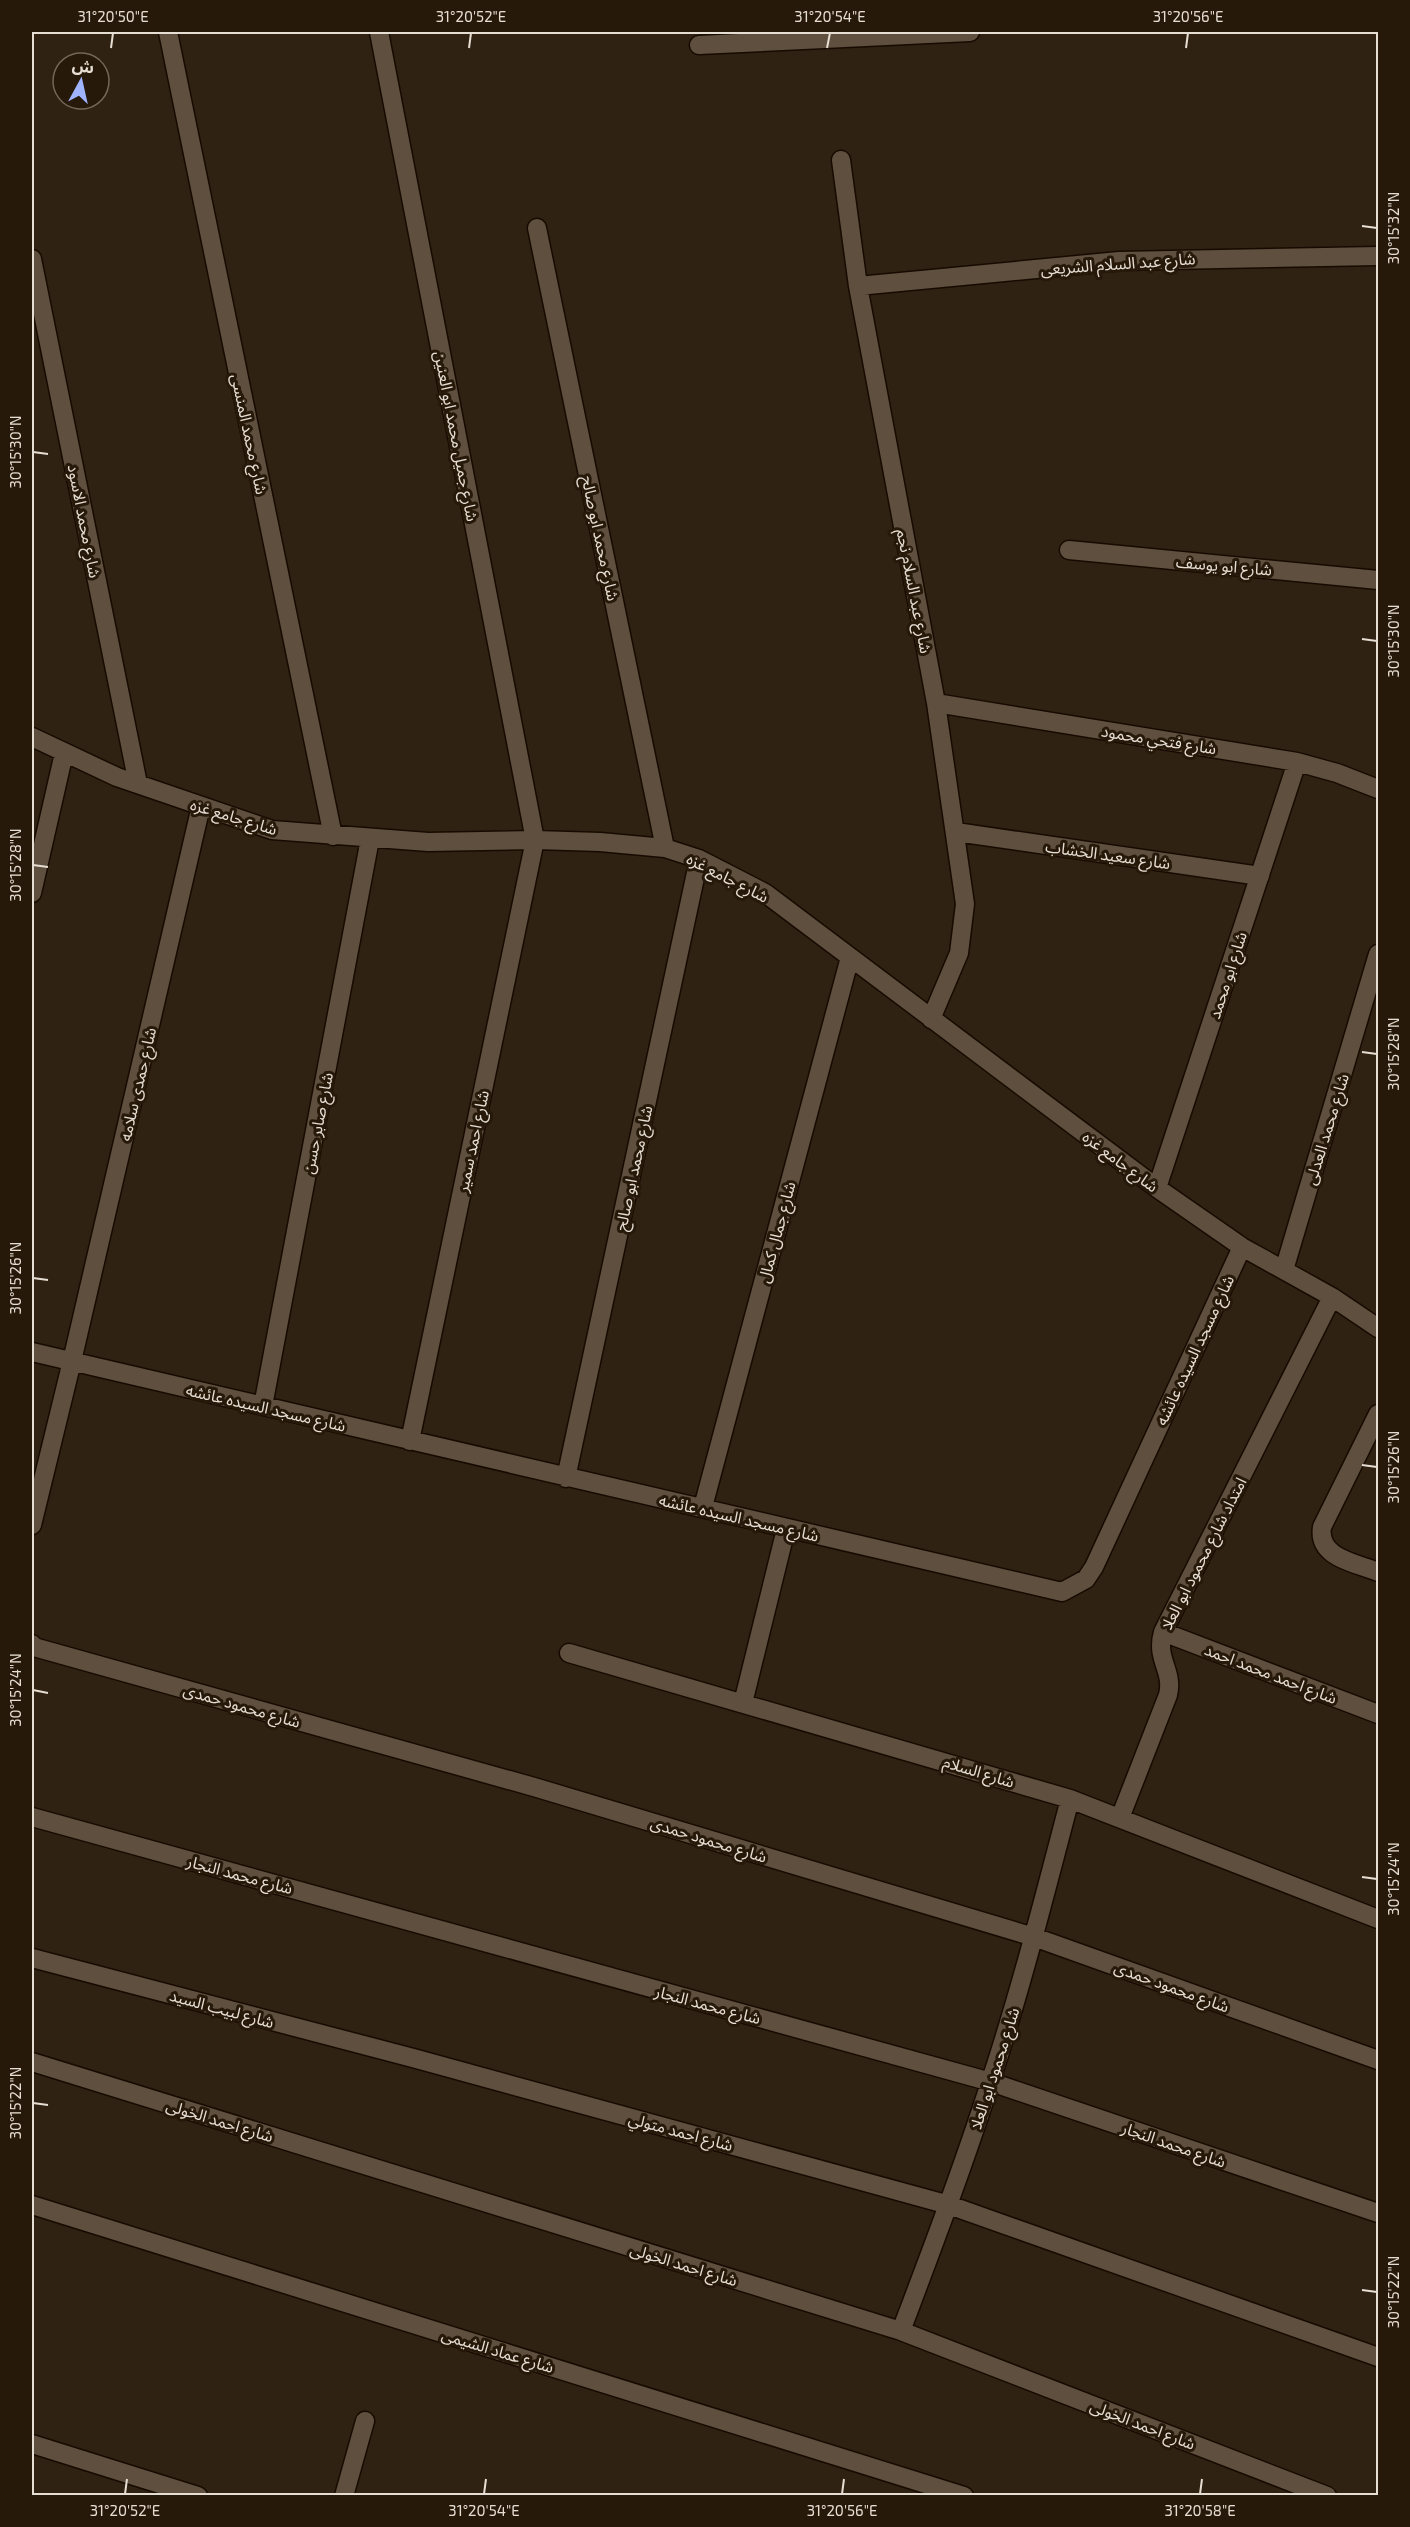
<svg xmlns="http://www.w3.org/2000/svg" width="1410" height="2527" font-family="'Exo 2','Noto Sans Arabic',sans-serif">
<rect width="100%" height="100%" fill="#302213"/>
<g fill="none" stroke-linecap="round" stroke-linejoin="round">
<defs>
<path id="street" d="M 168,32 L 333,836
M 379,32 L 535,840 L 410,1441
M 699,45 L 970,32
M 841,160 L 858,286 L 936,703 L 965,904 L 959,953 L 931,1019
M 537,228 L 665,848
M 32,259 L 138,784
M 858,286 L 1119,261 L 1378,256
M 1069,550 L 1378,580
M 936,703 L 1297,762 L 1337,773 L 1378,789
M 32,737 L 117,777 L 272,830 L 428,842 L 535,840 L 600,842 L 665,848 L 699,859 L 765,893 L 1157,1188 L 1242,1247 L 1332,1297 L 1378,1328
M 956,832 L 1260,876
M 32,893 L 64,753
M 1157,1188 L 1297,762
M 1284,1270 L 1378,954
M 32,1352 L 1062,1592 L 1086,1579 L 1094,1567 L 1242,1247
M 263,1406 L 370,839
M 1378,1414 L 1322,1527 C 1317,1558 1356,1563 1378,1572
M 566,1478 L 699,859
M 703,1507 L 850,957
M 32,1525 L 72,1361 L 201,806
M 1163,1632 L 1378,1714
M 32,1644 L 34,1647 L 534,1787 L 1034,1937 L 1378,2060
M 569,1653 L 1070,1799 L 1378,1919
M 743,1703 L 786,1529
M 32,1817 L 991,2082 L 1378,2213
M 1120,1818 L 1168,1695 C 1174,1670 1155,1660 1163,1632 L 1332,1297
M 32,1958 L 413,2058 L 949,2205 L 1378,2357
M 32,2062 L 901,2331 L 1327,2496
M 32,2205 L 964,2496
M 901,2331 C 932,2249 963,2167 990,2083 C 1021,1989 1045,1894 1070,1799
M 32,2444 L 198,2496
M 344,2496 L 365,2421"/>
</defs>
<use href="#street" stroke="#170b01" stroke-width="21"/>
<use href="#street" stroke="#5e4f3e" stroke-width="18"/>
</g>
<path fill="none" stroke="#e6ddd3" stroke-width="2" d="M 111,48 L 113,33M 469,48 L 471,33M 827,48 L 830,33M 1186,48 L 1188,33M 1362,226 L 1377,228M 33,452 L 48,454M 1362,639 L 1377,641M 33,865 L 48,867M 1362,1052 L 1377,1054M 33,1278 L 48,1280M 1362,1465 L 1377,1467M 33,1690 L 48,1693M 1362,1877 L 1377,1879M 33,2103 L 48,2105M 1362,2290 L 1377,2292M 125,2494 L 127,2479M 484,2494 L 486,2479M 842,2494 L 844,2479M 1200,2494 L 1202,2479"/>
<g text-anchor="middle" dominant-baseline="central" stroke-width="6" stroke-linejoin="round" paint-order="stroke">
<g font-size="16" fill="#e6ddd3" stroke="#261909">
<text transform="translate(1118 263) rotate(-4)">شارع عبد السلام الشريعى</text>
<text transform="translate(250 434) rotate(78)">شارع محمد المنسى</text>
<text transform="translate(457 436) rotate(79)">شارع جميل محمد ابو العنين</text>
<text transform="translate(85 521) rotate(79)">شارع محمد الاسود</text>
<text transform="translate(601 538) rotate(78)">شارع محمد ابو صالح</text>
<text transform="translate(1224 565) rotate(5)">شارع ابو يوسف</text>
<text transform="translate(915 591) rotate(79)">شارع عبد السلام نجم</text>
<text transform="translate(1159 739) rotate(9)">شارع فتحي محمود</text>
<text transform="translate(234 816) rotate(17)">شارع جامع غزه</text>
<text transform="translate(1108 854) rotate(8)">شارع سعيد الخشاب</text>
<text transform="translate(728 877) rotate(27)">شارع جامع غزه</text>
<text transform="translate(1227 975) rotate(-72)">شارع ابو محمد</text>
<text transform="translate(137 1084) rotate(-77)">شارع حمدى سلامه</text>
<text transform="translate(317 1123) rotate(-79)">شارع صابر حسن</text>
<text transform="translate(1326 1129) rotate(-73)">شارع محمد العدلى</text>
<text transform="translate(472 1141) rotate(-78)">شارع احمد سمير</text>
<text transform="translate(1121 1161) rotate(37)">شارع جامع غزه</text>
<text transform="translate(633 1168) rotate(-78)">شارع محمد ابو صالح</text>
<text transform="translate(776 1232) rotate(-75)">شارع جمال كمال</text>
<text transform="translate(1194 1350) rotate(-65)">شارع مسجد السيده عائشه</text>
<text transform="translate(266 1407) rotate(13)">شارع مسجد السيده عائشه</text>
<text transform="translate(739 1517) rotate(13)">شارع مسجد السيده عائشه</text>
<text transform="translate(1203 1553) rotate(-63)">امتداد شارع محمود ابو العلا</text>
<text transform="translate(1271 1673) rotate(21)">شارع احمد محمد احمد</text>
<text transform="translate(242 1705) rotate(16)">شارع محمود حمدى</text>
<text transform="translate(979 1771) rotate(17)">شارع السلام</text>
<text transform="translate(709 1839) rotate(17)">شارع محمود حمدى</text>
<text transform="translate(240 1874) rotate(15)">شارع محمد النجار</text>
<text transform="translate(1172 1986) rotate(20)">شارع محمود حمدى</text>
<text transform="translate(708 2004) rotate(15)">شارع محمد النجار</text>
<text transform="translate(222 2008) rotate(15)">شارع لبيب السيد</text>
<text transform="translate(994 2068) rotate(-72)">شارع محمود ابو العلا</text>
<text transform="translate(220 2120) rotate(17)">شارع احمد الخولى</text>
<text transform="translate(681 2131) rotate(15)">شارع احمد متولي</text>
<text transform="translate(1174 2144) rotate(19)">شارع محمد النجار</text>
<text transform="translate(684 2264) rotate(17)">شارع احمد الخولى</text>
<text transform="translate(498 2350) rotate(17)">شارع عماد الشيمى</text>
<text transform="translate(1143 2424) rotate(21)">شارع احمد الخولى</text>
</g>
</g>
<rect width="1410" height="2527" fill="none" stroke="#261909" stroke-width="66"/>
<g transform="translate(81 81) rotate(8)"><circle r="28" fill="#261909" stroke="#73675a" stroke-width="1.5"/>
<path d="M0-4.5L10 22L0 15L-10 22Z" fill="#a0b3fd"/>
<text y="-9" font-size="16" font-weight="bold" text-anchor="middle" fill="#e6ddd3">ش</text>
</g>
<rect x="33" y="33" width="1344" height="2461" fill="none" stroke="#e6ddd3" stroke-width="2"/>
<g font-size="15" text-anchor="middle" fill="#e6ddd3">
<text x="113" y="22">31°20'50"E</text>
<text x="471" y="22">31°20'52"E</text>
<text x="830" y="22">31°20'54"E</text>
<text x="1188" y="22">31°20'56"E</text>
<text transform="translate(1394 228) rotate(-90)" y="5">30°15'32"N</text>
<text transform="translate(16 452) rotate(-90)" y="5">30°15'30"N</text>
<text transform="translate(1394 641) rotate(-90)" y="5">30°15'30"N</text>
<text transform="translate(16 865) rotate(-90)" y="5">30°15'28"N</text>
<text transform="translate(1394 1054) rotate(-90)" y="5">30°15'28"N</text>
<text transform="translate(16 1278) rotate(-90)" y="5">30°15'26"N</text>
<text transform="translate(1394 1467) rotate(-90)" y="5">30°15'26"N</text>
<text transform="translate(16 1690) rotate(-90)" y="5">30°15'24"N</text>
<text transform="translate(1394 1879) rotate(-90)" y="5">30°15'24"N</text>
<text transform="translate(16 2103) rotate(-90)" y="5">30°15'22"N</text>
<text transform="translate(1394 2292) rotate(-90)" y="5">30°15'22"N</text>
<text x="125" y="2516">31°20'52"E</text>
<text x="484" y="2516">31°20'54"E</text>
<text x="842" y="2516">31°20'56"E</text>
<text x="1200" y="2516">31°20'58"E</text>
</g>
</svg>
